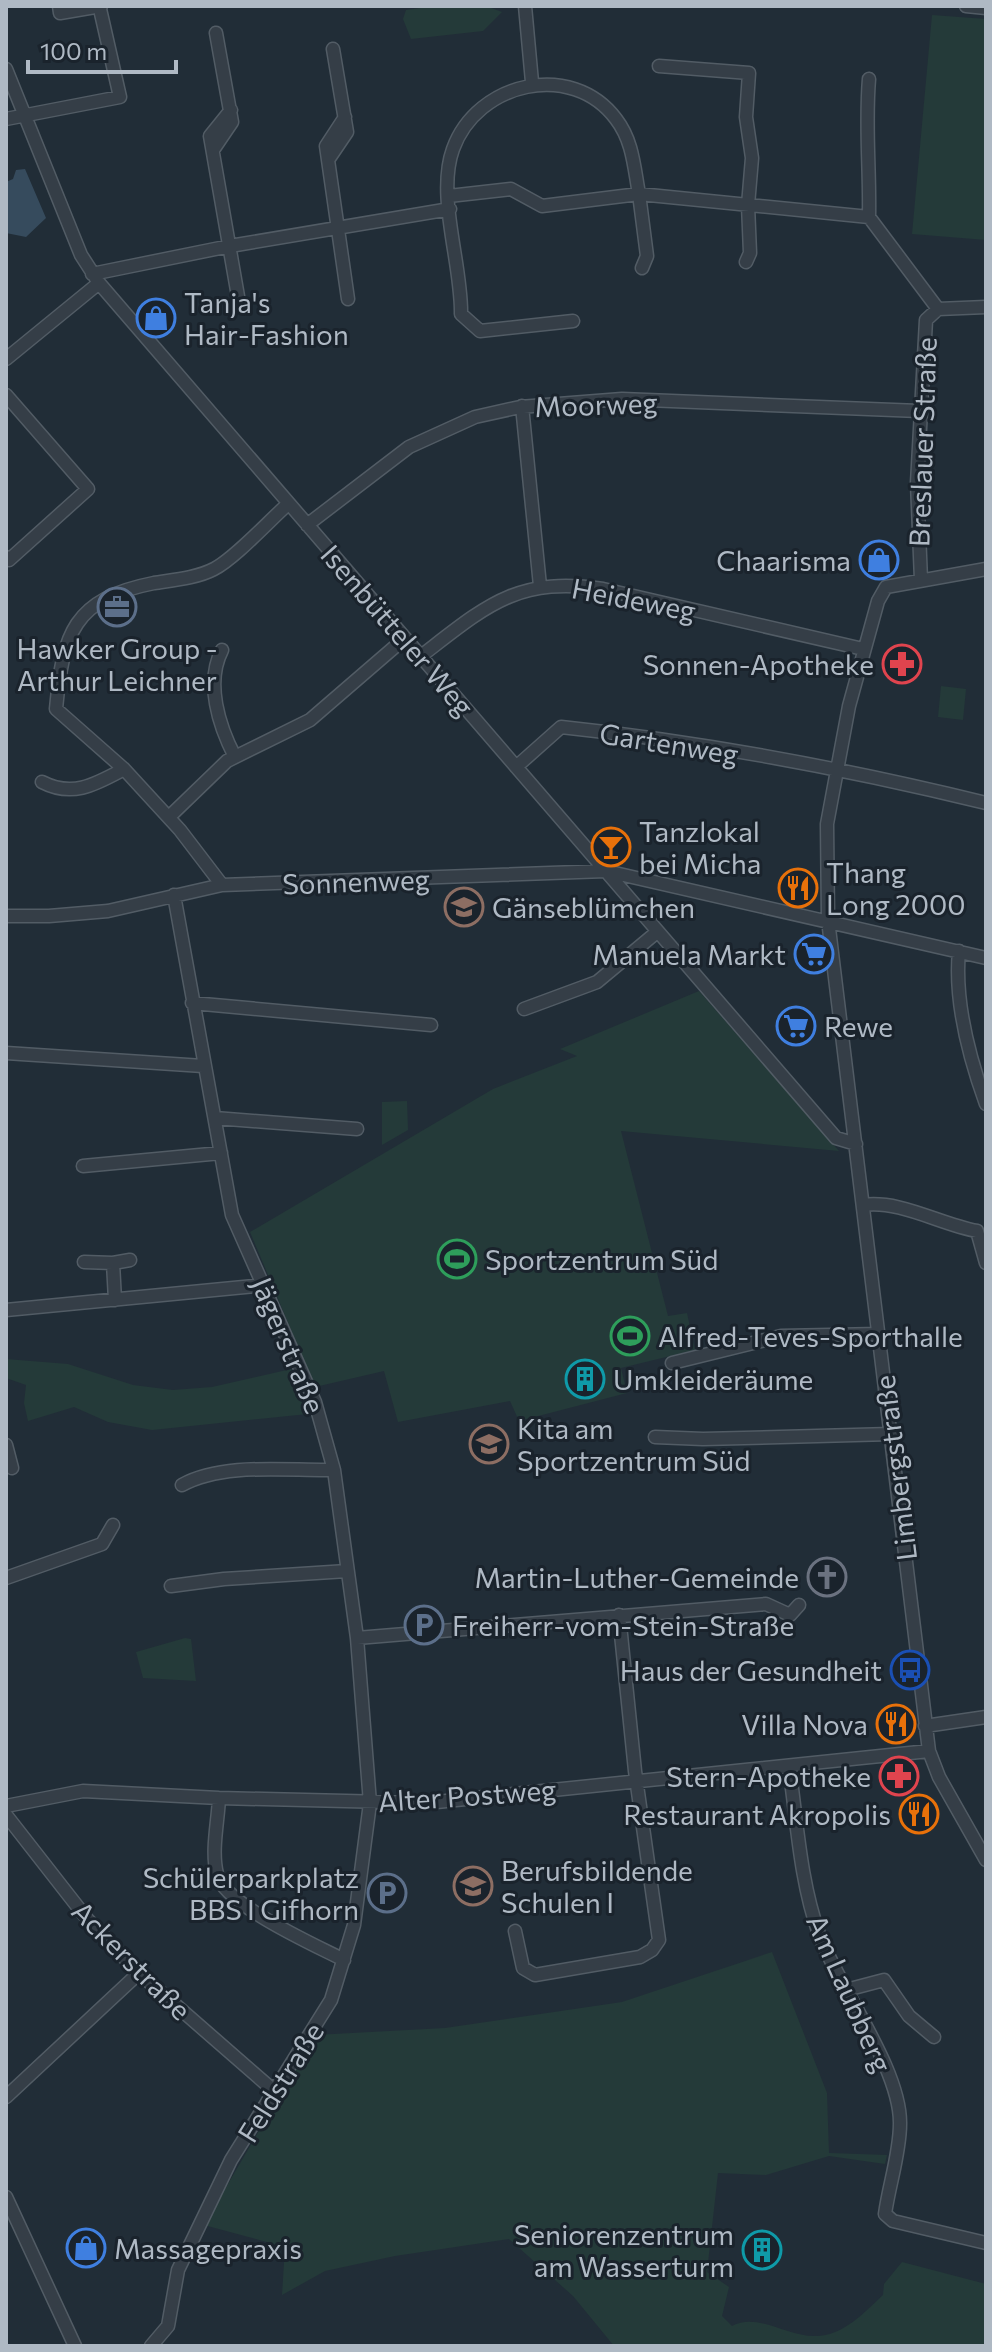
<svg xmlns="http://www.w3.org/2000/svg" width="992" height="2352" font-family="Commissioner,sans-serif">
<rect width="100%" height="100%" fill="#212d37"/>
<path fill="#243a39" d="M 435,6 L 486,6 L 502,12 L 483,31 L 411,39 L 403,19 L 406,10 Z
M 932,15 L 986,19 L 986,240 L 912,234 Z
M 941,686 L 966,689 L 963,720 L 938,717 Z
M 699,991 L 839,1151 L 621,1131 L 668,1316 L 687,1313 L 695,1350 L 621,1368 L 627,1393 L 519,1421 L 510,1401 L 398,1422 L 384,1371 L 315,1387 L 250,1232 L 493,1089 L 577,1056 L 560,1049 Z
M 407,1101 L 408,1130 L 382,1145 L 382,1102 Z
M 6,1359 L 68,1364 L 133,1385 L 173,1390 L 212,1387 L 291,1369 L 308,1414 L 152,1430 L 108,1422 L 74,1407 L 28,1421 L 24,1403 L 26,1385 L 6,1378 Z
M 185,1638 L 191,1639 L 196,1681 L 143,1678 L 136,1652 Z
M 772,1952 L 827,2093 L 829,2153 L 887,2155 L 885,2164 L 829,2156 L 766,2175 L 718,2173 L 707,2272 L 729,2287 L 722,2316 L 732,2326 C 758,2312 787,2337 816,2336 C 843,2336 865,2312 883,2295 L 884,2284 L 902,2262 L 986,2284 L 986,2346 L 614,2346 L 573,2296 L 509,2239 L 395,2256 L 325,2271 L 282,2295 L 285,2247 L 204,2225 L 315,2035 L 445,2028 L 622,2002 Z"/>
<path fill="#364b5d" d="M 25,169 L 46,218 L 26,237 L 6,233 L 6,182 L 13,179 L 16,170 Z"/>
<g fill="none" stroke-linecap="round" stroke-linejoin="round">
<defs>
<path id="minor" d="M 59,6 L 60,13 L 101,6
M 525,6 L 532,82
M 966,6 L 986,8
M 659,66 L 749,73 L 746,117 L 752,158 L 748,205 L 750,253 L 746,262
M 6,69 L 81,255 L 99,283 L 836,1138 L 856,1144
M 231,110 L 210,136 L 239,302 L 244,306
M 345,117 L 326,146 L 348,299
M 6,119 L 120,97 L 100,9
M 213,150 L 232,122 L 216,33
M 328,160 L 347,132 L 333,49
M 449,196 L 511,189 L 542,206 L 639,194 L 647,256 L 642,268
M 869,217 C 870,170 865,125 869,79
M 92,274 L 230,246 L 450,209
M 938,309 L 986,307
M 573,321 L 480,331 L 461,314 C 462,264 436,196 453,149 C 477,82 572,60 616,119 C 633,141 634,167 639,194 L 869,217 L 938,309
M 6,359 L 99,283
M 6,395 L 88,489 L 9,560 L 6,557
M 522,406 L 540,586
M 307,525 L 409,447 L 475,417 L 520,407 L 622,399 L 919,411
M 986,569 L 886,587 L 878,601 L 849,706 L 827,824 L 828,920 L 929,1751 L 939,1777 L 986,1860
M 921,580 L 917,483 L 926,320 L 938,309
M 222,650 C 205,683 219,726 235,757
M 421,656 C 486,606 517,576 603,589 L 863,649
M 516,767 L 561,727 C 703,742 847,769 986,803
M 42,782 C 73,798 96,784 124,769
M 169,817 L 227,761 L 310,720 L 405,638
M 222,885 L 180,830 L 124,769 L 56,709 C 63,633 73,599 154,583 C 173,580 197,578 214,569 C 234,559 269,521 288,504
M 6,916 L 49,916 L 108,911 L 222,885 L 606,871 L 986,958
M 959,951 C 954,1001 969,1057 986,1104
M 192,1003 L 431,1025
M 524,1009 L 597,982 L 657,932
M 6,1053 L 203,1066
M 215,1118 L 357,1129
M 83,1166 L 221,1153
M 863,1205 C 901,1200 939,1224 977,1231 L 986,1263
M 84,1262 L 113,1263 L 115,1300
M 113,1263 L 130,1260
M 6,1310 L 265,1285
M 672,1363 L 781,1336 L 879,1334
M 655,1437 L 703,1439 L 891,1434
M 6,1445 L 12,1468
M 182,1485 C 224,1462 287,1471 334,1470
M 6,1578 L 102,1544 L 113,1525
M 171,1586 L 224,1579 L 347,1571
M 357,1638 L 766,1604 L 790,1615 L 799,1605
M 925,1726 L 986,1717
M 789,1766 C 797,1821 800,1881 819,1934 C 839,1988 901,2069 900,2124 C 900,2153 889,2185 885,2214 L 893,2221 L 986,2243
M 219,1798 C 218,1822 211,1851 217,1874 C 224,1905 315,1945 344,1960
M 6,1806 L 83,1791 L 219,1798 L 427,1803 L 929,1751
M 6,1815 L 88,1920 L 139,1973 L 273,2090
M 515,1931 L 523,1968 L 535,1975 L 640,1957 L 652,1950 L 659,1940 L 635,1771 L 619,1615
M 846,1990 L 884,1980 L 909,2016 L 934,2037
M 6,2097 L 139,1973
M 6,2197 L 75,2346
M 151,2346 L 168,2326 L 178,2270 L 231,2160 L 331,2000 L 354,1925 L 370,1803 L 357,1638 L 334,1470 L 315,1402 L 232,1215 L 174,895"/>
</defs>
<use href="#minor" stroke="#525c65" stroke-width="15"/>
<use href="#minor" stroke="#353e47" stroke-width="12"/>
</g>
<defs>
<symbol id="shop-ring" viewBox="-11 -11 22 22"><circle r="9.5" fill="#1a232c" stroke="#3f7fe0" stroke-width="1.5"/><path d="M-5-2.5h2.3a2.7 3.5 0 0 1 5.4 0H5L5.5 6h-11ZM-1.5-2.5h3a1.5 2.3 0 0 0-3 0Z" fill="#3f7fe0"/></symbol>
<symbol id="office-ring" viewBox="-11 -11 22 22"><circle r="9.5" fill="#1a232c" stroke="#5c6f8a" stroke-width="1.5"/><path d="M-6-3h4V-5.5h4V-3h4V5H-6ZM-1-4.5V-3h2v-1.5ZM-6 0V1H6V0Z" fill="#5c6f8a"/></symbol>
<symbol id="pharmacy-ring" viewBox="-11 -11 22 22"><circle r="9.5" fill="#1a232c" stroke="#e0444e" stroke-width="1.5"/><path d="M-2-6h4v4h4v4h-4v4h-4v-4h-4v-4h4Z" fill="#e0444e"/></symbol>
<symbol id="bar-ring" viewBox="-11 -11 22 22"><circle r="9.5" fill="#1a232c" stroke="#e8710a" stroke-width="1.5"/><path d="M-6-5H6L.8 .8V4.5H3.5V6h-7V4.5H-.8V.8Z" fill="#e8710a"/></symbol>
<symbol id="restaurant-ring" viewBox="-11 -11 22 22"><circle r="9.5" fill="#1a232c" stroke="#e8710a" stroke-width="1.5"/><path d="M-5-6h1v4h1v-4h1v4h1v-4h1v5L-1.5 .5V6h-2V.5L-5-1ZM5-6V6H3V1.5H1.5Q1.5-4 5-6Z" fill="#e8710a"/></symbol>
<symbol id="school-ring" viewBox="-11 -11 22 22"><circle r="9.5" fill="#1a232c" stroke="#8d6e63" stroke-width="1.5"/><path d="M0-5L7-2L0 1L-7-2ZM-4 1L0 2.5L4 1V4Q0 6-4 4Z" fill="#8d6e63"/></symbol>
<symbol id="supermarket-ring" viewBox="-11 -11 22 22"><circle r="9.5" fill="#1a232c" stroke="#3f7fe0" stroke-width="1.5"/><path d="M-6-5.5h2.5l.6 2H6L4.5 2H-2.5L-4.4-4H-6ZM-1.5 3.2a1.3 1.3 0 1 0 .1 0ZM3 3.2a1.3 1.3 0 1 0 .1 0Z" fill="#3f7fe0"/></symbol>
<symbol id="stadium-ring" viewBox="-11 -11 22 22"><circle r="9.5" fill="#1a232c" stroke="#2e9e5b" stroke-width="1.5"/><path d="M0-5a6.5 5 0 1 0 0 10a6.5 5 0 1 0 0-10ZM-3.5-1.8h7v3.6h-7Z" fill="#2e9e5b"/></symbol>
<symbol id="building-ring" viewBox="-11 -11 22 22"><circle r="9.5" fill="#1a232c" stroke="#0f9aa8" stroke-width="1.5"/><path d="M-4-6H4V6H1V3H-1V6H-4ZM-2.5-4.3h1.7v1.8h-1.7ZM.8-4.3h1.7v1.8H.8ZM-2.5-1h1.7V.8h-1.7ZM.8-1h1.7V.8H.8Z" fill="#0f9aa8"/></symbol>
<symbol id="church-ring" viewBox="-11 -11 22 22"><circle r="9.5" fill="#1a232c" stroke="#6b7280" stroke-width="1.5"/><path d="M-1.2-6h2.4v3.5h3.3v2.4h-3.3V6h-2.4V-.1h-3.3v-2.4h3.3Z" fill="#6b7280"/></symbol>
<symbol id="parking-ring" viewBox="-11 -11 22 22"><circle r="9.5" fill="#1a232c" stroke="#5c6f8a" stroke-width="1.5"/><path d="M-3.5-5.5H1a3.5 3.5 0 0 1 0 7H-1V5.5H-3.5ZM-1-3.4V-.6H.8a1.4 1.4 0 0 0 0-2.8Z" fill="#5c6f8a"/></symbol>
<symbol id="bus-ring" viewBox="-11 -11 22 22"><circle r="9.5" fill="#1a232c" stroke="#1a4fb4" stroke-width="1.5"/><path d="M-5-6H5V4H4V6H2V4H-2V6H-4V4H-5ZM-3.5-4V0h7V-4ZM-3.5 1.2v1.5H-2V1.2ZM2 1.2v1.5H3.5V1.2Z" fill="#1a4fb4"/></symbol>
</defs>
<g fill-rule="evenodd">
<use href="#shop-ring" x="134" y="296" width="44" height="44"/>
<use href="#shop-ring" x="857" y="538" width="44" height="44"/>
<use href="#office-ring" x="95" y="585" width="44" height="44"/>
<use href="#pharmacy-ring" x="880" y="642" width="44" height="44"/>
<use href="#bar-ring" x="589" y="825" width="44" height="44"/>
<use href="#restaurant-ring" x="776" y="866" width="44" height="44"/>
<use href="#school-ring" x="442" y="885" width="44" height="44"/>
<use href="#supermarket-ring" x="792" y="932" width="44" height="44"/>
<use href="#supermarket-ring" x="774" y="1004" width="44" height="44"/>
<use href="#stadium-ring" x="435" y="1237" width="44" height="44"/>
<use href="#stadium-ring" x="608" y="1314" width="44" height="44"/>
<use href="#building-ring" x="563" y="1357" width="44" height="44"/>
<use href="#school-ring" x="467" y="1422" width="44" height="44"/>
<use href="#church-ring" x="805" y="1555" width="44" height="44"/>
<use href="#parking-ring" x="402" y="1603" width="44" height="44"/>
<use href="#bus-ring" x="888" y="1648" width="44" height="44"/>
<use href="#restaurant-ring" x="874" y="1702" width="44" height="44"/>
<use href="#pharmacy-ring" x="877" y="1754" width="44" height="44"/>
<use href="#restaurant-ring" x="897" y="1792" width="44" height="44"/>
<use href="#school-ring" x="451" y="1864" width="44" height="44"/>
<use href="#parking-ring" x="365" y="1871" width="44" height="44"/>
<use href="#shop-ring" x="64" y="2226" width="44" height="44"/>
<use href="#building-ring" x="740" y="2228" width="44" height="44"/>
</g>
<g text-anchor="middle" dominant-baseline="central" stroke-width="6" stroke-linejoin="round" paint-order="stroke">
<g font-size="28" fill="#afb9c4" stroke="#1a232c" text-anchor="start">
<text x="184" y="302">Tanja's<tspan x="184" dy="32">Hair-Fashion</tspan></text>
<text x="851" y="560" text-anchor="end">Chaarisma</text>
<text x="117" y="648" text-anchor="middle">Hawker Group -<tspan x="117" dy="32">Arthur Leichner</tspan></text>
<text x="874" y="664" text-anchor="end">Sonnen-Apotheke</text>
<text x="639" y="831">Tanzlokal<tspan x="639" dy="32">bei Micha</tspan></text>
<text x="826" y="872">Thang<tspan x="826" dy="32">Long 2000</tspan></text>
<text x="492" y="907">Gänseblümchen</text>
<text x="786" y="954" text-anchor="end">Manuela Markt</text>
<text x="824" y="1026">Rewe</text>
<text x="485" y="1259">Sportzentrum Süd</text>
<text x="658" y="1336">Alfred-Teves-Sporthalle</text>
<text x="613" y="1379">Umkleideräume</text>
<text x="517" y="1428">Kita am<tspan x="517" dy="32">Sportzentrum Süd</tspan></text>
<text x="799" y="1577" text-anchor="end">Martin-Luther-Gemeinde</text>
<text x="452" y="1625">Freiherr-vom-Stein-Straße</text>
<text x="882" y="1670" text-anchor="end">Haus der Gesundheit</text>
<text x="868" y="1724" text-anchor="end">Villa Nova</text>
<text x="871" y="1776" text-anchor="end">Stern-Apotheke</text>
<text x="891" y="1814" text-anchor="end">Restaurant Akropolis</text>
<text x="501" y="1870">Berufsbildende<tspan x="501" dy="32">Schulen I</tspan></text>
<text x="359" y="1877" text-anchor="end">Schülerparkplatz<tspan x="359" dy="32">BBS I Gifhorn</tspan></text>
<text x="734" y="2234" text-anchor="end">Seniorenzentrum<tspan x="734" dy="32">am Wasserturm</tspan></text>
<text x="114" y="2248">Massagepraxis</text>
</g>
<g font-size="28" fill="#afb9c4" stroke="#1a232c">
<text transform="translate(596 404) rotate(-2)">Moorweg</text>
<text transform="translate(922 442) rotate(-88)">Breslauer Straße</text>
<text transform="translate(634 599) rotate(11)">Heideweg</text>
<text transform="translate(398 630) rotate(49)">Isenbütteler Weg</text>
<text transform="translate(669 743) rotate(9)">Gartenweg</text>
<text transform="translate(356 881) rotate(-2)">Sonnenweg</text>
<text transform="translate(289 1345) rotate(67)">Jägerstraße</text>
<text transform="translate(895 1468) rotate(-97)">Limbergstraße</text>
<text transform="translate(467 1795) rotate(-4)">Alter Postweg</text>
<text transform="translate(132 1960) rotate(45)">Ackerstraße</text>
<text transform="translate(850 1993) rotate(66)">Am Laubberg</text>
<text transform="translate(280 2082) rotate(-58)">Feldstraße</text>
</g>
</g>
<rect width="992" height="2352" fill="none" stroke="#afb9c4" stroke-width="16"/>
<path d="M28 60v12h148v-12" fill="none" stroke="#afb9c4" stroke-width="4"/>
<text x="40" y="60" font-size="24" fill="#afb9c4" stroke="#1a232c" stroke-width="6" paint-order="stroke">100 m</text>
</svg>
